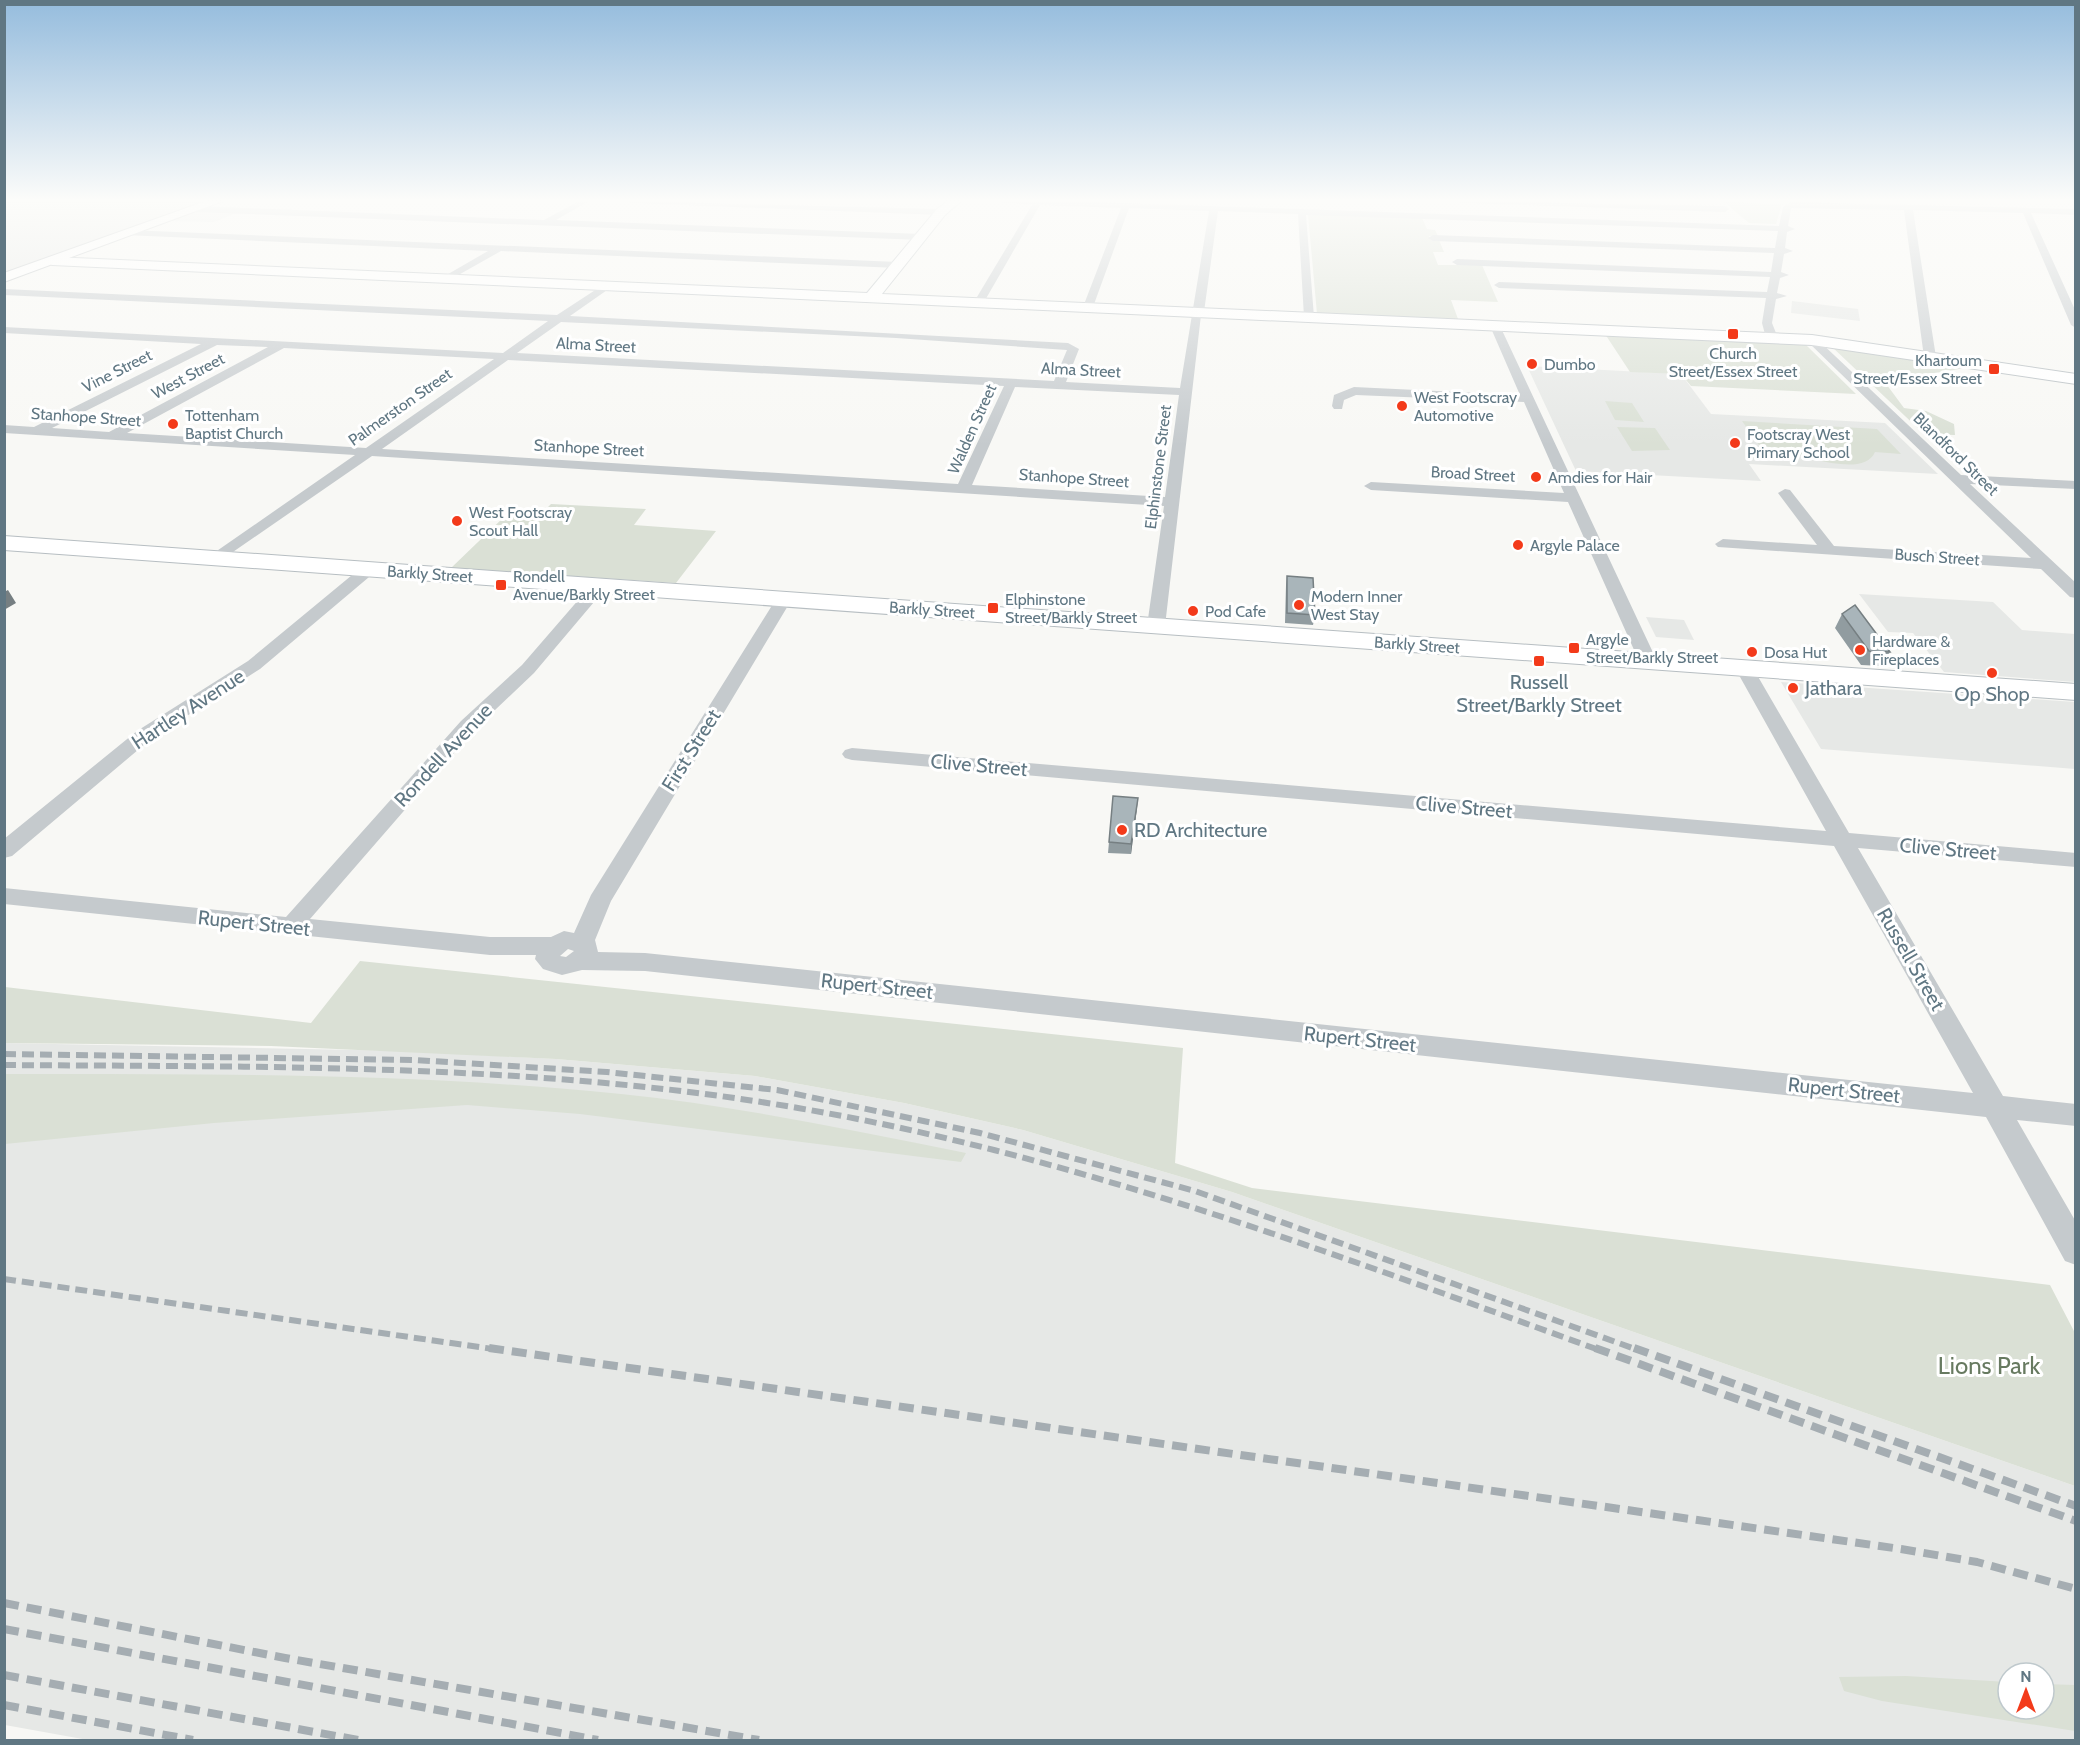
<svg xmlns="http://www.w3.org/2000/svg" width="2080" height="1745" font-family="Cabin,sans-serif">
<rect width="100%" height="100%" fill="#f8f8f5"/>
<path fill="#e6e8e6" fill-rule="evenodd" d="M 5,201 L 204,201 L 5,273 Z
M 198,211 L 239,212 L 214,222 L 169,221 Z
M 1792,301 L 1858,309 L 1860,321 L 1791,313 Z
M 1527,366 L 1681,374 L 1711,414 L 1885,423 L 1938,474 L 1749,464 L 1761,481 L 1576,471 Z
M 1859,594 L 1993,602 L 2022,630 L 2075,634 L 2075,682 L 1944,672 L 1913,633 L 1888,632 Z
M 1646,617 L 1684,620 L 1694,640 L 1656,637 Z
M 1781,682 L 2075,702 L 2075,769 L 1821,749 Z
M 4,1043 L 406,1051 L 556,1059 L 755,1076 L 904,1103 L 1023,1130 L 1232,1192 L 2075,1486 L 2075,1740 L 88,1740 L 5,1725 ZM 2008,1673 L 2044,1673 L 2044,1709 L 2008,1709 Z"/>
<path fill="#dae0d5" d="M 1724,202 L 1782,204 L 1776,224 L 1749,223 Z
M 1308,214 L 1422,218 L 1427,229 L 1435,230 L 1438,236 L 1429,236 L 1431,240 L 1439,240 L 1444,252 L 1433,252 L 1438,265 L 1482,265 L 1498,302 L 1451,300 L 1458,319 L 1317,314 Z
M 1605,334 L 1804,343 L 1856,394 L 1691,386 L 1681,374 L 1630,372 Z
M 1831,346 L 1972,367 L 1884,381 L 1904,408 L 1926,411 L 1954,424 L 1955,435 L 1924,434 Z
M 1605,401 L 1632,403 L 1644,422 L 1615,420 Z
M 1742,421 L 1877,429 L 1901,454 L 1875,452 C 1862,483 1782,447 1759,445 Z
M 1617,427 L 1655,428 L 1670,450 L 1632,451 Z
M 551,504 L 646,509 L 634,525 L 716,531 L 676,583 L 451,568 L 505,516 L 537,518 Z
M 360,961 L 1183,1048 L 1175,1163 L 1252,1188 L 2050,1285 L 2075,1333 L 2075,1486 L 1232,1192 L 1023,1130 L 904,1103 L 755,1076 L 556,1059 L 271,1046 L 5,1043 L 5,987 L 311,1023 Z
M 5,1074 C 210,1074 417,1073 621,1094 C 737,1106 852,1130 966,1153 L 961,1162 L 580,1114 L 467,1105 L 214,1123 L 5,1144 Z
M 1906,1676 L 2008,1682 L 2008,1709 L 2044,1709 L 2044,1684 L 2075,1685 L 2075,1731 L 1882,1701 L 1844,1691 L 1839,1677 Z"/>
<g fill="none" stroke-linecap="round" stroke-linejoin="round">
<defs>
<path id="secondary" d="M 948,201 L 961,201 L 945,215 L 882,294 L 1812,335 L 2076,374 L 2076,384 L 1812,345 L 52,265 L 45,261 L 52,257 L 867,293 L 937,209 Z
M 4,536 L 2076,684 L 2076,700 L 4,550 Z"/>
<path id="primary" d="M 206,201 L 223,201 L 4,282 L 4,273 Z"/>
</defs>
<use href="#secondary" stroke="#b7bec2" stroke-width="2"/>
<use href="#primary" stroke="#b8bdc0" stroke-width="2"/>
<path fill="#c5cacd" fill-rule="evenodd" d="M 579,201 L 589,201 L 556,220 L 922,234 L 927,237 L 922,240 L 195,212 L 191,209 L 195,206 L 544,220 Z
M 627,201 L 941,209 L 945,212 L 941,215 L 631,203 Z
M 990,201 L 1126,203 L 1779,226 L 1783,207 L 1791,202 L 2076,209 L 2076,215 L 2031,213 L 2076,312 L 2076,328 L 2071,325 L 2023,213 L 1913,210 L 1936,357 L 1930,360 L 1924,357 L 1904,210 L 1791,208 L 1788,226 L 1795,229 L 1787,232 L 1785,248 L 1793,251 L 1784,254 L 1781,272 L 1789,275 L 1780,278 L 1777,293 L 1787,296 L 1776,299 L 1772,323 L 1778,338 L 1772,341 L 1766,338 L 1762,323 L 1766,298 L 1499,288 L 1494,285 L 1499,282 L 1767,292 L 1770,277 L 1457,265 L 1452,262 L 1457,259 L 1771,272 L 1774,253 L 1433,241 L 1428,238 L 1433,235 L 1775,248 L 1778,231 L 1306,215 L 1314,317 L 1309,320 L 1304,317 L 1298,214 L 1218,211 L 1204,312 L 1201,315 L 1165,626 L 1156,631 L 1147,626 L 1164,506 L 372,456 L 217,563 L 211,561 L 209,558 L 211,555 L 355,455 L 4,433 L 4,425 L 34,427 L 201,344 L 4,333 L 4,327 L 503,353 L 548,321 L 4,295 L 4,289 L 557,315 L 606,283 L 610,284 L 610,288 L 570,316 L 1068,343 L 1079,349 L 1066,382 L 1180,388 L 1209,211 L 1129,208 L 1093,307 L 1088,310 L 1083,307 L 1121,208 L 1040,205 L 984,302 L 979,305 L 974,302 L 1032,205 ZM 561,322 L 896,338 L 1067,350 L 1054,381 L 517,353 ZM 217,345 L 268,347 L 109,432 L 52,428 ZM 284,348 L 494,359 L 366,448 L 127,433 ZM 508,360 L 1004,386 L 958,484 L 382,449 ZM 1015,387 L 1179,395 L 1165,497 L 972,485 Z
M 1458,201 L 1725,206 L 1729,209 L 1725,212 L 1462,203 Z
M 128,230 L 898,262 L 903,265 L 898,268 L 501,251 L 446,282 L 443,281 L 443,277 L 488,251 L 125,235 L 124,233 Z
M 1495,323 L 1500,326 L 1657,661 L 1654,665 L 1642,665 L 1639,661 L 1568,502 L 1371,490 L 1364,486 L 1371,482 L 1564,493 L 1524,402 L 1356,395 L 1344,400 L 1342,409 L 1334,409 L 1332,406 L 1334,395 L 1354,387 L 1520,395 L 1490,326 Z
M 1808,338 L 1816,338 L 1961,475 L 2076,481 L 2076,489 L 1970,484 L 2076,583 L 2076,598 L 2070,597 L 2041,569 L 1718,547 L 1715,544 L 1723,539 L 1817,545 L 1778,493 L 1785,489 L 1790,490 L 1834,546 L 2031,558 L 1808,342 Z
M 369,564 L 375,566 L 377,569 L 375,572 L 260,669 L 151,739 L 12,856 L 4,858 L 4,839 L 137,731 L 248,661 L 363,566 Z
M 599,581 L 605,583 L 607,586 L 605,589 L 534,673 L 475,729 L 310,919 L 490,937 L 551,937 L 564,931 L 574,933 L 591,895 L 776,599 L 784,594 L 792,599 L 611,901 L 595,940 L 598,952 L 645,953 L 1973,1093 L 1834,846 L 852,760 L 845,758 L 842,754 L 845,750 L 852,748 L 1826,831 L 1735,668 L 1744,663 L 1753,668 L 1849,833 L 2076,853 L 2076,867 L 1858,848 L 2003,1096 L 2076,1104 L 2076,1126 L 2017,1120 L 2076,1222 L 2076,1265 L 2065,1261 L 1986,1117 L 645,971 L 582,970 L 562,975 L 543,969 L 535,959 L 536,955 L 490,955 L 4,904 L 4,888 L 286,917 L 461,721 L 522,665 L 593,583 ZM 568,949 L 574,951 L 566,957 L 560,956 Z"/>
<use href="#secondary" fill="#fff" fill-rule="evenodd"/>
<use href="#primary" fill="#fff" fill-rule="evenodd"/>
<path stroke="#a5adb2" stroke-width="6" stroke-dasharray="12 6" stroke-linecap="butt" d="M 4,1054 L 414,1060 L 607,1072 L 777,1090 L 980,1133 L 1195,1191 L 1638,1350
M 4,1065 C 269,1067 536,1063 798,1108 C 1074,1155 1337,1255 1599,1350
M 4,1279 L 500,1350"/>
<path stroke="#a5adb2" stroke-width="8" stroke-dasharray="15 8" stroke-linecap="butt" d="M 489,1348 L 1901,1549 L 1977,1562 L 2076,1589
M 1595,1348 L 2076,1521
M 1634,1348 L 2076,1506
M 4,1603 L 285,1658 L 759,1740
M 4,1629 L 598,1740
M 4,1675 L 358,1740
M 4,1705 L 193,1740"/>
</g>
<path fill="#919ca0" d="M 1287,576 L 1315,615 L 1313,625 L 1285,623 L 1286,585 Z
M 1842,614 L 1890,652 L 1882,666 L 1861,665 L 1835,628 Z
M 1138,798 L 1131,854 L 1108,853 L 1109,842 Z"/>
<path fill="#767f82" d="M 8,590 L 16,603 L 4,610 L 4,592 Z
M 1138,798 L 1137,808 L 1131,854 L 1131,844 Z"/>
<path fill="#a9b5ba" stroke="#767f82" stroke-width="1.5" d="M 1287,576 L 1313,578 L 1315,615 L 1287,613 Z
M 1855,605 L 1890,652 L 1869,651 L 1842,614 Z
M 1113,796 L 1138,798 L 1131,844 L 1109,842 Z"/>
<linearGradient id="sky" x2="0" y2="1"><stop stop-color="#95bcdd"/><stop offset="0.45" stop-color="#fcfcfa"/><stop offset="1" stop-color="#fcfcfa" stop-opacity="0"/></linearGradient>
<rect width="2080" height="445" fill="url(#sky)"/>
<g fill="#f33a1a" stroke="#fff" stroke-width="2">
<rect x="1727" y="328" width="12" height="12" rx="3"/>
<circle cx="1532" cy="364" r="6"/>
<rect x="1988" y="363" width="12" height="12" rx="3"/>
<circle cx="1402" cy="406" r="6"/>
<circle cx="173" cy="424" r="6"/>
<circle cx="1735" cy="443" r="6"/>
<circle cx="1536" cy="477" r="6"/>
<circle cx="457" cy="521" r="6"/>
<circle cx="1518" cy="545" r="6"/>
<rect x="495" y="579" width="12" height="12" rx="3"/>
<circle cx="1299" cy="605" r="6"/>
<rect x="987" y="602" width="12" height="12" rx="3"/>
<circle cx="1193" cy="611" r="6"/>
<rect x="1568" y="642" width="12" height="12" rx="3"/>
<circle cx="1860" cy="650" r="6"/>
<circle cx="1752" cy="652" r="6"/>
<rect x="1533" y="655" width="12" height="12" rx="3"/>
<circle cx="1992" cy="673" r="6"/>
<circle cx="1793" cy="688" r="6"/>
<circle cx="1122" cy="830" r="6"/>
</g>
<g text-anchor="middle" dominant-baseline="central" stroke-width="6" stroke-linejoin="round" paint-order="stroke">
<g font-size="16" fill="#607783" stroke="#fff">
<text transform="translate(596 345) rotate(3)">Alma Street</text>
<text transform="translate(1081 370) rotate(3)">Alma Street</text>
<text transform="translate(117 371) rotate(-27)">Vine Street</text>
<text transform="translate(188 376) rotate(-28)">West Street</text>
<text transform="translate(400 407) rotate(-35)">Palmerston Street</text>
<text transform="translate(86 417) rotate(4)">Stanhope Street</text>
<text transform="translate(972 429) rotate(-66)">Walden Street</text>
<text transform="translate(589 448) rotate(3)">Stanhope Street</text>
<text transform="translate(1956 454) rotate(44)">Blandford Street</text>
<text transform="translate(1158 467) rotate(-83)">Elphinstone Street</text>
<text transform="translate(1473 474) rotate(3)">Broad Street</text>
<text transform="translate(1074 478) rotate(4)">Stanhope Street</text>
<text transform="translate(1937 557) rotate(4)">Busch Street</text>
<text transform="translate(430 574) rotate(4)">Barkly Street</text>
<text transform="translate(932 610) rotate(4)">Barkly Street</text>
<text transform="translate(1417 645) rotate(4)">Barkly Street</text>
</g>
<g font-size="16" fill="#607783" stroke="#fff" text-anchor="start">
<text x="1733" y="353" text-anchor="middle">Church<tspan x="1733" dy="18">Street/Essex Street</tspan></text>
<text x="1982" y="360" text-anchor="end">Khartoum<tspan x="1982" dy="18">Street/Essex Street</tspan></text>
<text x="1544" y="364">Dumbo</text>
<text x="1414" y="397">West Footscray<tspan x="1414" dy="18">Automotive</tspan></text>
<text x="185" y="415">Tottenham<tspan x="185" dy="18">Baptist Church</tspan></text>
<text x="1747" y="434">Footscray West<tspan x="1747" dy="18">Primary School</tspan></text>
<text x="1548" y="477">Amdies for Hair</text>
<text x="469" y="512">West Footscray<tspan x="469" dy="18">Scout Hall</tspan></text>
<text x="1530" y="545">Argyle Palace</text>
<text x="513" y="576">Rondell<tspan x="513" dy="18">Avenue/Barkly Street</tspan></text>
<text x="1311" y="596">Modern Inner<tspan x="1311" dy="18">West Stay</tspan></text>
<text x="1005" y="599">Elphinstone<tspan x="1005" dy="18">Street/Barkly Street</tspan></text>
<text x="1205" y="611">Pod Cafe</text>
<text x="1586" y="639">Argyle<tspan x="1586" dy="18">Street/Barkly Street</tspan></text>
<text x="1872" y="641">Hardware &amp;<tspan x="1872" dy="18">Fireplaces</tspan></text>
<text x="1764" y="652">Dosa Hut</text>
</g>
<g font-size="20" fill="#607783" stroke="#fff">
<text x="1539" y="682">Russell<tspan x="1539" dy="23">Street/Barkly Street</tspan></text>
<text x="1805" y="688" text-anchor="start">Jathara</text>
<text x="1992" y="694">Op Shop</text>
<text x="1134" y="830" text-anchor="start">RD Architecture</text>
</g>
<g font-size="20" fill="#607783" stroke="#fff">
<text transform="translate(188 709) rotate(-33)">Hartley Avenue</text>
<text transform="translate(691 750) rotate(-58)">First Street</text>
<text transform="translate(443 755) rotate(-47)">Rondell Avenue</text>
<text transform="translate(979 765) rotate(5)">Clive Street</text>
<text transform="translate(1464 807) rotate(5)">Clive Street</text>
<text transform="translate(1948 849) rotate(5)">Clive Street</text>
<text transform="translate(254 923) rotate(6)">Rupert Street</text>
<text transform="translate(1911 959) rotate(60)">Russell Street</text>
<text transform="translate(877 986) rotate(6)">Rupert Street</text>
<text transform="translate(1360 1039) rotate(6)">Rupert Street</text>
<text transform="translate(1844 1090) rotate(6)">Rupert Street</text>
</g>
<g font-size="24" fill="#677a60" stroke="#fff">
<text x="1989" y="1365">Lions Park</text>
</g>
</g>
<rect width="2080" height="1745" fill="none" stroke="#607783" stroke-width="12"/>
<g transform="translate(2026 1691)"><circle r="28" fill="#ffffff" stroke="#bfc9cd" stroke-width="1.5"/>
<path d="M0-4.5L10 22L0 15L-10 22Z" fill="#f33a1a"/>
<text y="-9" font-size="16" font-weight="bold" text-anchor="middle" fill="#607783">N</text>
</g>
</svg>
